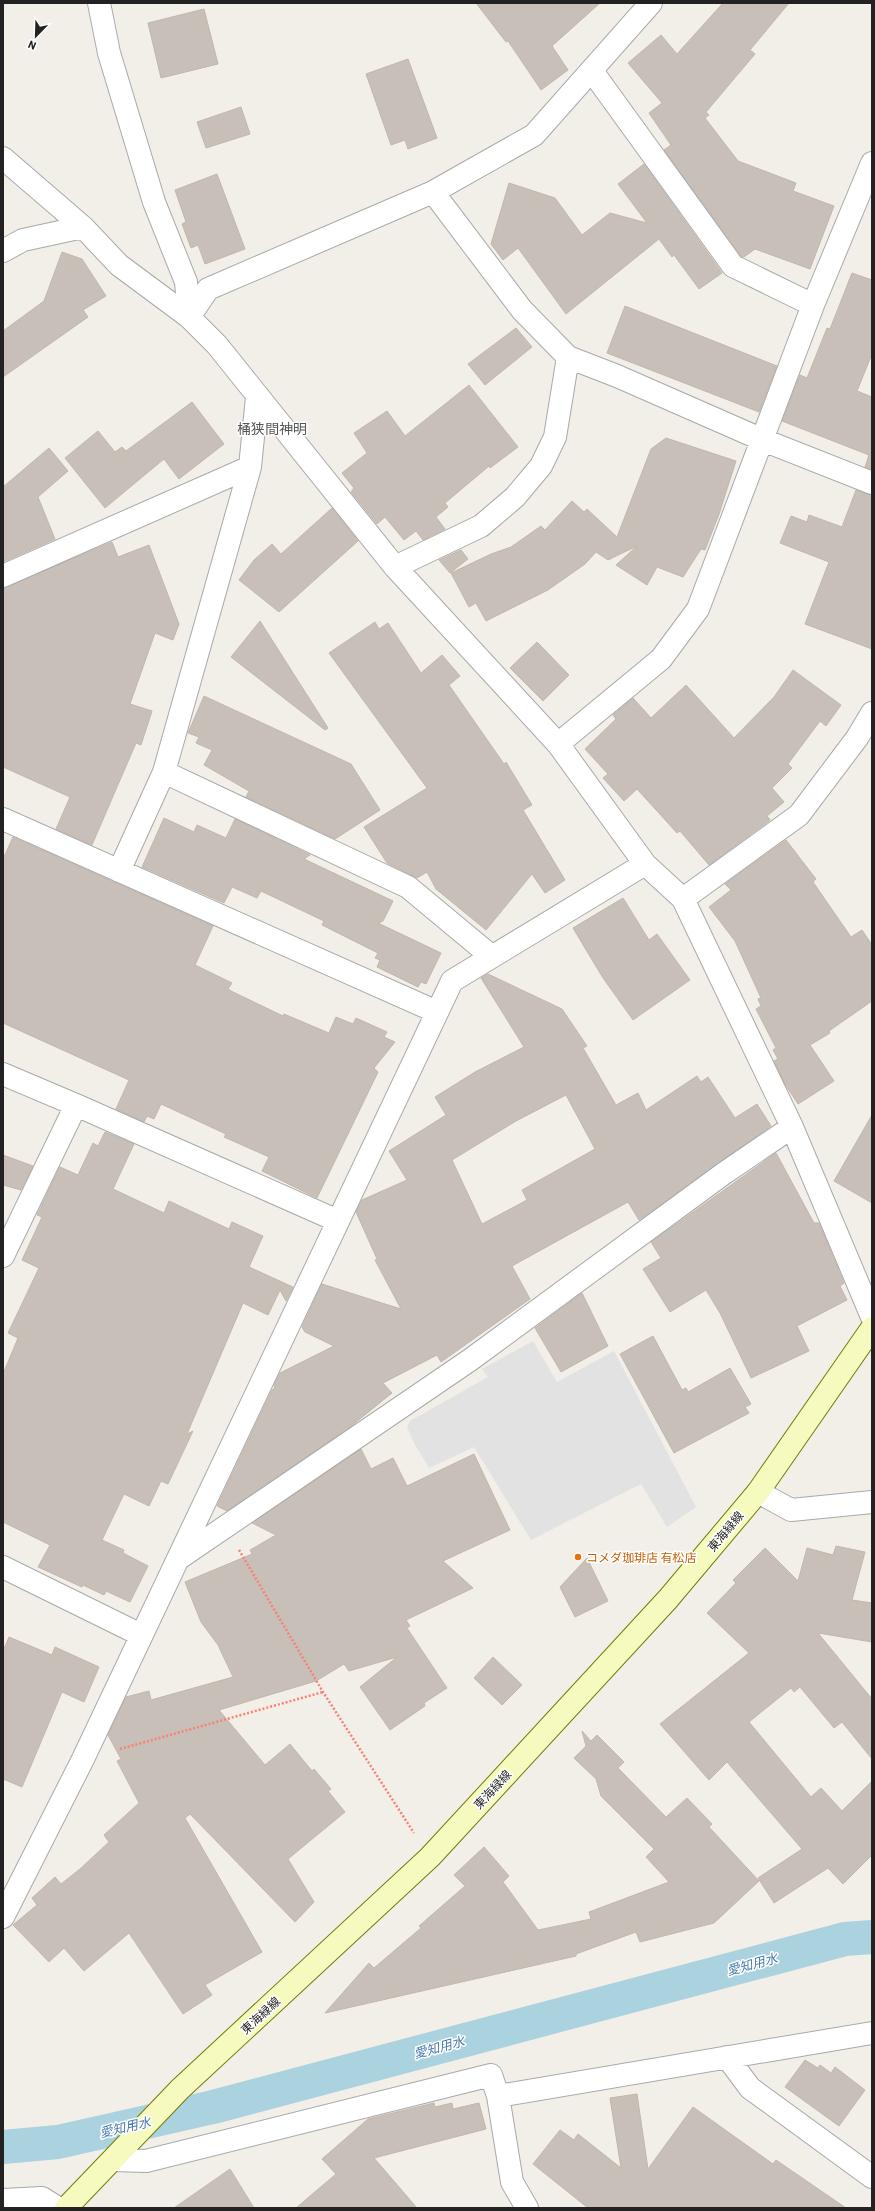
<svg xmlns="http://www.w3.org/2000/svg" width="875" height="2211" font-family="Barlow,'Noto Sans JP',sans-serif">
<rect width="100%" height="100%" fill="#f2efe9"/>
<path fill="#e2e2e2" d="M 533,1341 L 557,1382 L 614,1351 L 696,1507 L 667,1527 L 641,1484 L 531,1540 L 474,1447 L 429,1468 L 414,1443 L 407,1427 L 410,1421 L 488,1377 L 482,1369 Z"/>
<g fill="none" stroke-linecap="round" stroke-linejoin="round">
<path stroke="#aad3df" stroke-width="34" d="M 3,2147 L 58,2142 L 213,2107 L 845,1939 L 872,1937"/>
</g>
<path fill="#c7bfb8" stroke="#c4b6ab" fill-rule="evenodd" d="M 476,3 L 600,3 L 552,46 L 568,70 L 541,90 L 508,41 L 506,42 Z
M 723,3 L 789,3 L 750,50 L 755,54 L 706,112 L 709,115 L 705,118 L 738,161 L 796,183 L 793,191 L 834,206 L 810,269 L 755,249 L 744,257 L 741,256 L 664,150 L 671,145 L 649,113 L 662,103 L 628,63 L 661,35 L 677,54 Z
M 204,9 L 218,64 L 161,78 L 148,23 Z
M 408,59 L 437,138 L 408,149 L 405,140 L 391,145 L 366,74 Z
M 241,107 L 250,134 L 206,148 L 197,122 Z
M 644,164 L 722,273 L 699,289 L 674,255 L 672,257 L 659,239 L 566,314 L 518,248 L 503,260 L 491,244 L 509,183 L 555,198 L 582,235 L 610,213 L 647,223 L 618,184 Z
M 217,174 L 245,249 L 205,264 L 198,245 L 191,248 L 182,224 L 186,222 L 175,190 Z
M 62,252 L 82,259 L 106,296 L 83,310 L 88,317 L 3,377 L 3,331 L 44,301 Z
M 852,273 L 872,280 L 872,354 L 857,391 L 872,397 L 872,470 L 865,467 L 869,455 L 782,421 L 800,375 L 807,378 L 827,328 L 830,329 Z
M 625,306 L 777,366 L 759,412 L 607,353 Z
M 516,328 L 532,347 L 485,385 L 468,364 Z
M 469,385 L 518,447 L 490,468 L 489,466 L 445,503 L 448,507 L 436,517 L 445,529 L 423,540 L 416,531 L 404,540 L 385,517 L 377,524 L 351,492 L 354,488 L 342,473 L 367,453 L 354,433 L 387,411 L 405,436 Z
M 192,402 L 224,444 L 179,479 L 164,459 L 105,508 L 65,458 L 98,431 L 115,452 L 122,447 L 126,451 Z
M 666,438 L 736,461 L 719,514 L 705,550 L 701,549 L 683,577 L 657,567 L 647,585 L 616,565 L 637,546 L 608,560 L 596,552 L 585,564 L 548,590 L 486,621 L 476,603 L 469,607 L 451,573 L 491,554 L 511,547 L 541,526 L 545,530 L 572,501 L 584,512 L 587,509 L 617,537 L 651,449 Z
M 49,448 L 68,471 L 38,497 L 55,539 L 3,562 L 3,487 Z
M 856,490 L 872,495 L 872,649 L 805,624 L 829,562 L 780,543 L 791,516 L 807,522 L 809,515 L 842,527 Z
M 332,508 L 358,541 L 279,612 L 239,580 L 254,560 L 272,544 L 281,554 Z
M 112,542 L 118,557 L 149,545 L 179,624 L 173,640 L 155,633 L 130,704 L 152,711 L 141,745 L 136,743 L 92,845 L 56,829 L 70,797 L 3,767 L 3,588 Z
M 461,550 L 468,559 L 450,573 L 439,560 Z
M 260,621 L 328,728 L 325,730 L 231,657 Z
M 375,622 L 379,629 L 388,623 L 421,673 L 442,655 L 460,676 L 449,685 L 504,764 L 506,762 L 532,805 L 523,810 L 565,880 L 545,893 L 532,874 L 486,930 L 436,889 L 427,872 L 417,878 L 387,863 L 364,827 L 427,788 L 329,653 Z
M 537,642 L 569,675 L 543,701 L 510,668 Z
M 793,670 L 841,705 L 826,726 L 820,721 L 788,764 L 792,768 L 772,788 L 784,802 L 767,816 L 770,820 L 709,865 L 680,831 L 677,833 L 637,789 L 624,801 L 603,778 L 608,774 L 585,749 L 616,719 L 613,715 L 633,698 L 651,718 L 686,685 L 734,738 L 774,697 Z
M 204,696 L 351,764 L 380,810 L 335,839 L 246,797 L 249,791 L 204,765 L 212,750 L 196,743 L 199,737 L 188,733 Z
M 164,818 L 194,832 L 197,825 L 226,838 L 235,819 L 310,855 L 304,859 L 393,901 L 383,921 L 378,923 L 441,953 L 426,984 L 421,982 L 418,987 L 377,967 L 380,960 L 375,958 L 378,953 L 322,925 L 324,921 L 261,891 L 257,898 L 232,887 L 224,903 L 142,867 Z
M 13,837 L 213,926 L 195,965 L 232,983 L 228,989 L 233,992 L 283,1016 L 284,1014 L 329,1033 L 336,1017 L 353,1024 L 356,1018 L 387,1032 L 384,1037 L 395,1042 L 374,1068 L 378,1072 L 317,1198 L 262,1171 L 269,1157 L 224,1137 L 226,1134 L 161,1104 L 154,1119 L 147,1116 L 144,1122 L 116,1109 L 129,1080 L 3,1023 L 3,859 Z
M 786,840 L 816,879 L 813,882 L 851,937 L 862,930 L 872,945 L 872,1001 L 829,1031 L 830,1033 L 810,1045 L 834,1081 L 798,1104 L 785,1084 L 774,1061 L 778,1059 L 773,1050 L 776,1048 L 756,1009 L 761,1006 L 758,999 L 761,998 L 735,941 L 709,907 L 731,890 L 725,884 Z
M 623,898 L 649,940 L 657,934 L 690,980 L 633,1020 L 603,978 L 573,928 Z
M 488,974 L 562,1009 L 587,1046 L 583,1048 L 616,1105 L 638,1093 L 646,1110 L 697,1076 L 701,1082 L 708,1077 L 735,1118 L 757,1104 L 771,1126 L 639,1220 L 628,1202 L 512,1266 L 530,1299 L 441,1362 L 437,1355 L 383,1383 L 392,1393 L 350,1427 L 227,1511 L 217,1506 L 272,1390 L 275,1388 L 274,1385 L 280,1373 L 334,1346 L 305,1332 L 302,1327 L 322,1284 L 401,1309 L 375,1260 L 377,1259 L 356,1212 L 362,1200 L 407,1180 L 389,1151 L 446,1115 L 435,1097 L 475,1072 L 524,1047 L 481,978 ZM 566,1095 L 595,1149 L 522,1190 L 527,1200 L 482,1224 L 452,1160 L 516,1121 Z
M 872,1115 L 872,1203 L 834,1181 Z
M 105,1132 L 134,1144 L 113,1189 L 164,1213 L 169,1201 L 229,1229 L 232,1222 L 263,1236 L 249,1267 L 293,1287 L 286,1301 L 280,1290 L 268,1315 L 243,1303 L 187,1434 L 193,1431 L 168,1484 L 161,1481 L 149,1506 L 124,1494 L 102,1540 L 124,1550 L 123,1553 L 148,1566 L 130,1602 L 106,1591 L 104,1595 L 83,1585 L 82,1587 L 38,1567 L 50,1545 L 3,1522 L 3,1374 L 18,1338 L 8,1333 L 39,1268 L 22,1260 L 42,1217 L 37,1215 L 60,1167 L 78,1175 L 93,1143 L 98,1146 Z
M 776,1153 L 814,1223 L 819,1223 L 844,1283 L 840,1286 L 847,1300 L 797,1326 L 809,1351 L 751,1378 L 720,1313 L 706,1290 L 670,1312 L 643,1269 L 661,1258 L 651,1242 Z
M 3,1155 L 33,1166 L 21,1190 L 3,1185 Z
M 582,1293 L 608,1346 L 561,1372 L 535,1328 Z
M 653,1336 L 682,1390 L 686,1388 L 688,1392 L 730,1368 L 751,1404 L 745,1407 L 749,1413 L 674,1453 L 620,1354 Z
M 361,1449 L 371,1469 L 393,1458 L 407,1486 L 474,1454 L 510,1530 L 443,1561 L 473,1588 L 406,1620 L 410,1626 L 407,1628 L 447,1688 L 424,1703 L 425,1706 L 390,1730 L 360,1687 L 397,1657 L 349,1671 L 344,1664 L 316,1681 L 219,1710 L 265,1765 L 290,1744 L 312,1771 L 314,1769 L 331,1789 L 328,1791 L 345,1812 L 288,1859 L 314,1902 L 295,1922 L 190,1814 L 185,1818 L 262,1952 L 205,1985 L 212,1995 L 183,2014 L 129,1933 L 84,1971 L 64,1948 L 49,1962 L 13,1925 L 37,1905 L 32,1898 L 55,1877 L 61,1884 L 80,1869 L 109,1842 L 104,1835 L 139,1803 L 117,1761 L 121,1759 L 108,1735 L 126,1697 L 149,1691 L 151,1700 L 233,1677 L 218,1645 L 201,1622 L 185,1582 L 252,1554 L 250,1550 L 276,1535 L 252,1523 Z
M 836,1546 L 865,1552 L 852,1600 L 872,1603 L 872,1642 L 818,1633 L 872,1699 L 872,1759 L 842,1722 L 834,1728 L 800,1687 L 794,1692 L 791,1688 L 749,1722 L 811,1797 L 821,1788 L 842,1811 L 872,1781 L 872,1855 L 843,1884 L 828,1868 L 774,1903 L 758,1878 L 802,1849 L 727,1762 L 709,1780 L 660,1724 L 749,1653 L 707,1613 L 736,1583 L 733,1580 L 765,1548 L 798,1581 L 807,1548 L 833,1555 Z
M 587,1558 L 608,1601 L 575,1617 L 560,1587 Z
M 9,1637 L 52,1655 L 55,1647 L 99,1667 L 84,1702 L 62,1692 L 22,1787 L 3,1779 L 3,1651 Z
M 493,1657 L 522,1685 L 502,1705 L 474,1678 Z
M 582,1731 L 591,1741 L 597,1735 L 624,1762 L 618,1768 L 666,1817 L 687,1798 L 712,1824 L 709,1827 L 759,1881 L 714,1923 L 640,1942 L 636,1932 L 576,1954 L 576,1956 L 325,2013 L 369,1963 L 374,1968 L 421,1928 L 419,1926 L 465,1886 L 454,1875 L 484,1847 L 509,1876 L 503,1882 L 538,1930 L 591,1919 L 589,1912 L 669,1882 L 646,1857 L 654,1849 L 601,1796 L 596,1779 L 574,1758 L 586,1746 Z
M 805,2060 L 818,2068 L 820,2065 L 831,2073 L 835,2067 L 865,2090 L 839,2126 L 785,2087 Z
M 637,2094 L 648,2169 L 693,2107 L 773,2164 L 776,2160 L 846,2208 L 588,2208 L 533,2164 L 560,2130 L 574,2140 L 578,2134 L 621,2168 L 610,2098 Z
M 434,2103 L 435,2107 L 452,2103 L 453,2109 L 479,2103 L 486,2129 L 374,2158 L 417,2208 L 296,2208 L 336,2174 L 322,2159 L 368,2119 Z
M 230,2169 L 254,2208 L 174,2208 Z"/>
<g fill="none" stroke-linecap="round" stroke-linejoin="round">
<defs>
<path id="minor" d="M 99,3 L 109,53 L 154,202 L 186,282 L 189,317
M 592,71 L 733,266 L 813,305
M 3,158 L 83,227 L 119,265 L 189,317 L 217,345 L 395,567 L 558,744 L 645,864 L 683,899 L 792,1127 L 872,1317
M 433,192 L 522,310 L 568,357 L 617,376 L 763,440 L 872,483
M 3,251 L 23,240 L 83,227
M 189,317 L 208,289 L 433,192 L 534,135 L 651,3
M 395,567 L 481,526 L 515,497 L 541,466 L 555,437 L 568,357
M 3,576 L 250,467
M 558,744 L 661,659 L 698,609 L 813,305 L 872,163
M 164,772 L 408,887 L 491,956
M 3,819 L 437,1012
M 119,871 L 164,772 L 250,467 L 257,397
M 683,899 L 799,815 L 857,738 L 872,713
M 3,1074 L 76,1105 L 3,1256
M 76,1105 L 338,1221
M 758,1492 L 791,1510 L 872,1502
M 178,1559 L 470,1360 L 723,1174 L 792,1127
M 3,1567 L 141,1635
M 3,1917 L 83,1759 L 452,981 L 645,864
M 727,2057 L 750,2088 L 872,2177
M 498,2096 L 872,2033
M 113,2160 L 146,2161 L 491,2075 L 498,2096 L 512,2182 L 527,2208
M 3,2200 L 42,2198 L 58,2208"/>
<path id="secondary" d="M 66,2208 L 180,2089 L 430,1857 L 668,1599 L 758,1492 L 872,1328"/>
</defs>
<use href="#minor" stroke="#a9a9a9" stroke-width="24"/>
<use href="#secondary" stroke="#707d05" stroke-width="24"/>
<path stroke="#fa8072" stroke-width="2.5" stroke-dasharray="2 2" stroke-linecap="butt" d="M 239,1550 L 323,1692 L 414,1833
M 120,1749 L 323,1692"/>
<use href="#minor" stroke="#fff" stroke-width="22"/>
<use href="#secondary" stroke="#f7fabf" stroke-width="22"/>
</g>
<circle fill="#e8710a" stroke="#fff" stroke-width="1.5" cx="578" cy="1557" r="4"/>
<g text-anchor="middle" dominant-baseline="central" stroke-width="3" stroke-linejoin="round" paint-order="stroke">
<g font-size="12" fill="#222" stroke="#fff">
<text transform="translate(725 1531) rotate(-50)">東海緑線</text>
<text transform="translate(492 1789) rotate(-47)">東海緑線</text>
<text transform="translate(260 2015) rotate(-43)">東海緑線</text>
</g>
<g font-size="12" fill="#c56008" stroke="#fff" text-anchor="start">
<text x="586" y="1557">コメダ珈琲店 有松店</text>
</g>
<g font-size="13" font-style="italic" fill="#4a7aab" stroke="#fff">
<text transform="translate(752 1964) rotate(-15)">愛知用水</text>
<text transform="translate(439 2047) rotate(-15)">愛知用水</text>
<text transform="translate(125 2127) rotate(-13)">愛知用水</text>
</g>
<g font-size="14" fill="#555" stroke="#fff">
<text x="272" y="428">桶狭間神明</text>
</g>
</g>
<rect width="875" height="2211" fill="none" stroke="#222222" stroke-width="8"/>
<g transform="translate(36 36) rotate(203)" stroke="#ffffff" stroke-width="3" paint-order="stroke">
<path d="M0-3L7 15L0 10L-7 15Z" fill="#222222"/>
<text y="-6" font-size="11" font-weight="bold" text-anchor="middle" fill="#222222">N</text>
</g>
</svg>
